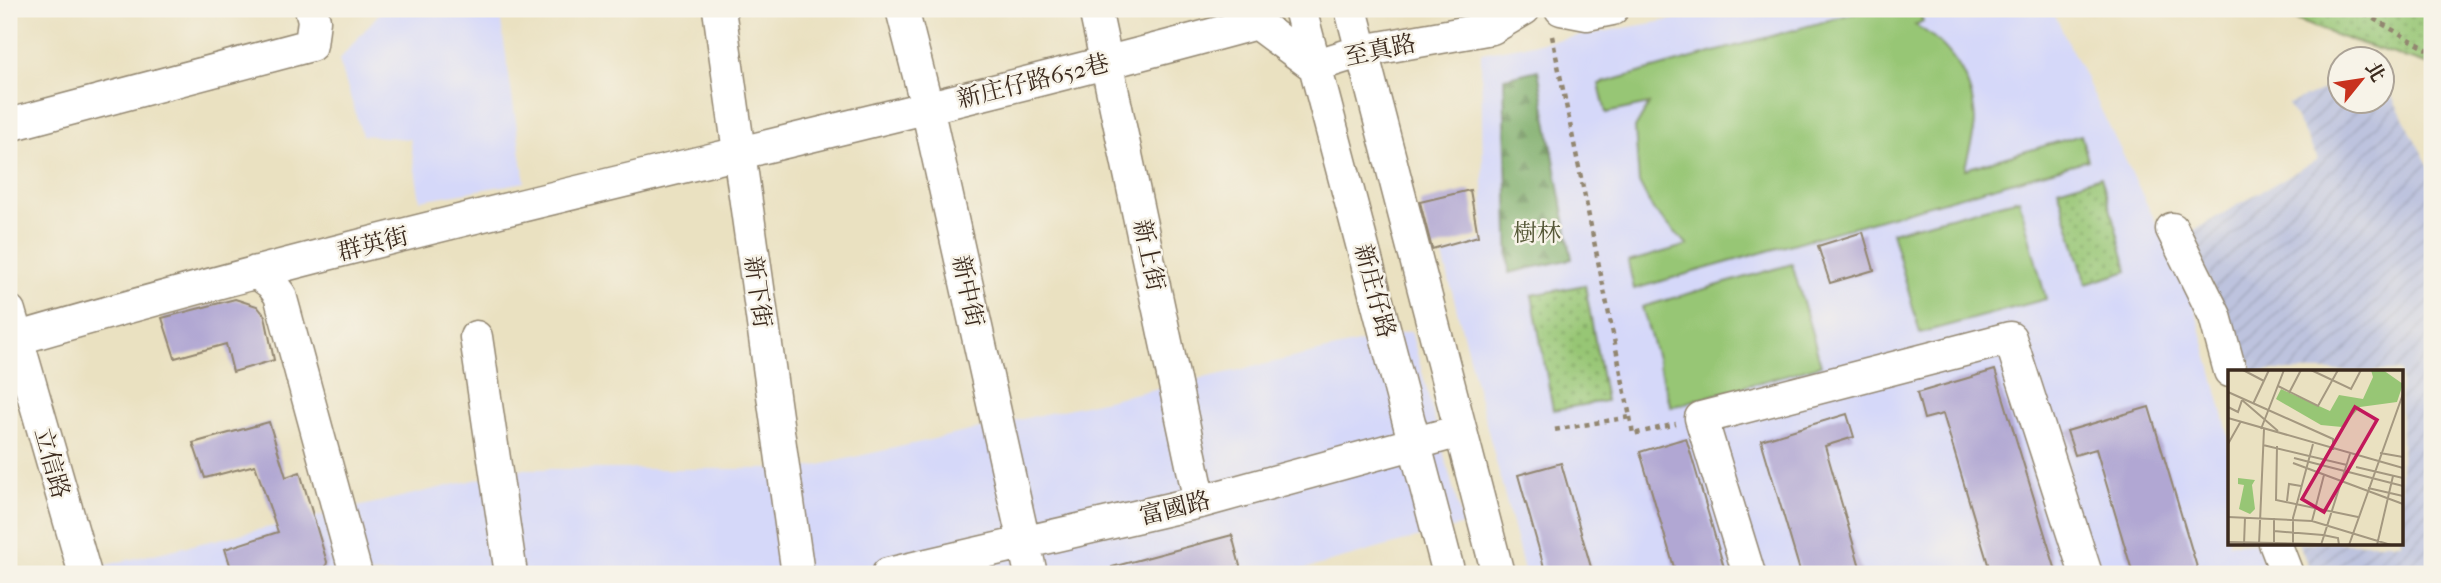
<svg xmlns="http://www.w3.org/2000/svg" width="2441" height="583" font-family="'IM FELL French Canon','Noto Serif TC',serif">
<defs>
<pattern id="industrial-furrows" width="10" height="10" patternUnits="userSpaceOnUse" patternTransform="scale(1.75)"><rect width="10" height="10" fill="#bdc3de"/><path d="M-1 1l2-2M0 10L10 0M9 11l2-2" fill="none" stroke="#a3a8be"/></pattern>
<pattern id="forest-firs" width="22" height="20" patternUnits="userSpaceOnUse" patternTransform="scale(1.75)"><rect width="22" height="20" fill="#79ab66"/><path d="M5 1l3.5 6h-7zM16 11l3.5 6h-7z" fill="#648b53"/></pattern>
<pattern id="park-dots" width="8" height="8" patternUnits="userSpaceOnUse" patternTransform="scale(1.75)"><rect width="8" height="8" fill="#97c675"/><path d="M2 2h.1M6 6h.1" fill="none" stroke="#7ca15f" stroke-width="1.8" stroke-linecap="round"/></pattern>
</defs>
<rect width="100%" height="100%" fill="#f7f3e8"/>
<filter id="ink" filterUnits="userSpaceOnUse"><feTurbulence type="fractalNoise" baseFrequency=".0143" numOctaves="2"/><feDisplacementMap in="SourceGraphic" scale="14" xChannelSelector="R" yChannelSelector="G"/><feConvolveMatrix kernelMatrix="1 2 1 2 8 2 1 2 1" color-interpolation-filters="sRGB"/></filter>
<filter id="wash" filterUnits="userSpaceOnUse"><feTurbulence type="fractalNoise" baseFrequency=".00686" numOctaves="4" result="noise"/><feDisplacementMap in="SourceGraphic" scale="28" xChannelSelector="R" yChannelSelector="G"/><feGaussianBlur stdDeviation="1.57" result="paint"/><feColorMatrix in="noise" values="0 0 0 0 0 0 0 0 0 0 0 0 0 0 0 0 0 1.4 0 .05"/><feComposite in="paint" operator="in"/></filter>
<g filter="url(#wash)">
<rect width="100%" height="100%" fill="#eae1c1"/>
<path fill="#d5d8f9" d="M 383,9 L 499,9 L 525,182 L 420,200 L 410,139 L 362,135 L 339,60 Z
M 1733,9 L 2052,9 L 2192,297 L 2229,437 L 2229,543 L 2258,543 L 2266,574 L 1525,574 L 1443,256 L 1484,239 L 1481,53 Z
M 1411,331 L 1463,525 L 1287,574 L 67,574 L 522,469 L 802,469 Z"/>
<path fill="url(#industrial-furrows)" d="M 2328,88 L 2339,88 L 2340,102 L 2382,102 L 2382,89 L 2388,89 L 2432,172 L 2432,574 L 2311,574 L 2299,543 L 2401,543 L 2401,371 L 2253,371 L 2187,234 L 2318,159 L 2288,104 Z"/>
<path fill="#97c675" stroke="#69784a" stroke-width="2" d="M 1869,9 L 1918,9 L 1923,21 L 1915,25 C 1951,45 1973,79 1975,121 C 1975,136 1967,154 1965,169 L 2081,135 L 2088,160 L 1634,289 L 1628,262 L 1688,245 L 1653,210 L 1639,183 L 1635,128 L 1649,104 L 1606,113 L 1599,84 Z
M 2019,199 L 2046,299 L 1920,333 L 1892,232 Z
M 1792,264 L 1821,365 L 1671,407 L 1642,307 Z"/>
<path fill="url(#forest-firs)" stroke="#5a6a42" stroke-width="2" d="M 1538,70 L 1572,259 L 1509,273 L 1504,78 Z"/>
<path fill="url(#park-dots)" stroke="#69784a" stroke-width="2" d="M 2268,9 L 2432,9 L 2432,66 L 2340,37 Z
M 2101,176 L 2128,271 L 2086,284 L 2058,189 Z
M 1585,285 L 1606,401 L 1553,410 L 1532,295 Z"/>
<g id="blocks">
<path fill="#b1a7d3" d="M 1470,190 L 1478,236 L 1432,249 L 1420,202 Z
M 1863,232 L 1874,270 L 1830,283 L 1818,246 Z
M 235,299 L 257,306 L 265,316 L 274,360 L 233,372 L 226,344 L 175,358 L 162,318 Z
M 1995,370 L 2057,574 L 1991,574 L 1943,414 L 1924,419 L 1917,393 Z
M 2149,407 L 2199,574 L 2133,574 L 2096,449 L 2075,455 L 2067,431 Z
M 1847,414 L 1854,437 L 1825,446 L 1862,574 L 1801,574 L 1761,440 Z
M 269,422 L 286,477 L 300,472 L 327,562 L 324,574 L 233,574 L 225,549 L 278,532 L 255,465 L 205,478 L 193,443 Z
M 1686,438 L 1695,468 L 1726,574 L 1676,574 L 1640,452 Z
M 1561,463 L 1593,574 L 1546,574 L 1518,475 Z
M 1232,535 L 1242,574 L 1113,574 L 1112,567 Z"/>
</g>
</g>
<g filter="url(#ink)">
<use href="#blocks" fill-opacity="0" stroke="#928670" stroke-width="2"/>
<g fill="none" stroke-linecap="round" stroke-linejoin="round">
<defs>
<path id="minor" d="M 719,9 L 798,574
M 902,9 L 927,107 L 1031,574
M 1095,9 L 1200,502
M 1300,9 L 1449,574
M 1351,9 L 1498,574
M 1561,9 L 1587,14 L 1612,9
M 9,125 L 311,45 L 314,20 L 311,9
M 2172,229 L 2215,316 L 2230,371
M 256,272 L 271,283 L 280,295 L 356,574
M 9,311 L 85,574
M 476,337 L 511,574
M 9,341 C 420,220 842,136 1256,23 L 1314,66 L 1362,51 L 1492,28 L 1524,9
M 2275,543 L 2287,574
M 888,574 L 1200,502 L 1460,431
M 1749,574 L 1701,418 L 2010,338 L 2086,574"/>
</defs>
<use href="#minor" stroke="#928670" stroke-width="35"/>
<path stroke="#928670" stroke-width="4.5" stroke-dasharray="5 5" stroke-linecap="butt" d="M 2356,9 L 2432,52
M 1552,36 L 1630,417 L 1554,430
M 1630,417 L 1633,434 L 1676,424"/>
<use href="#minor" stroke="#fff" stroke-width="32"/>
</g>
</g>
<g text-anchor="middle" dominant-baseline="central" stroke-width="5" stroke-linejoin="round" paint-order="stroke">
<g font-size="24" fill="#3b2a1e" stroke="#f7f3e8">
<text transform="translate(1380 50) rotate(-12)">至真路</text>
<text transform="translate(1033 81) rotate(-14)">新庄仔路652巷</text>
<text transform="translate(373 244) rotate(-14)">群英街</text>
<text transform="translate(1149 255) rotate(78)">新上街</text>
<text transform="translate(968 291) rotate(78)">新中街</text>
<text transform="translate(1375 291) rotate(75)">新庄仔路</text>
<text transform="translate(758 292) rotate(82)">新下街</text>
<text transform="translate(52 463) rotate(74)">立信路</text>
<text transform="translate(1175 508) rotate(-14)">富國路</text>
</g>
<g font-size="24" fill="#575938" stroke="#f7f3e8">
<text x="1537" y="233">樹林</text>
</g>
</g>
<g transform="translate(2228 370)">
<rect width="175" height="175" fill="#eae1c1"/>
<path d="M 10,108 L 27,110 L 24,115 L 27,139 L 22,144 L 11,139 L 16,115 L 10,114 Z" fill="#97c675"/>
<path d="M 143,0 L 155,0 L 175,14 L 169,32 L 132,37 L 114,57 L 93,55 L 48,29 L 53,19 L 102,41 L 111,25 L 135,29 L 145,7 Z" fill="#97c675"/>
<path fill="none" stroke="#a49880" stroke-width="2" d="M 15,0 L 36,11M 83,0 L 123,19 L 133,0M 50,16 L 90,36 L 110,0M 0,22 L 105,69 L 105,80M 61,23 L 73,0M 14,30 L 50,61M 25,34 L 41,0M 0,37 L 10,42 L 14,30M 0,48 L 175,98M 33,59 L 56,0M 0,74 L 13,51M 35,75 L 119,95M 49,76 L 48,130 L 130,147M 152,83 L 175,87M 66,88 L 175,116M 65,93 L 175,134M 128,97 L 175,108M 140,118 L 175,126M 59,131 L 61,114 L 73,116M 0,147 L 84,151 L 163,175M 84,151 L 96,105M 46,161 L 95,165 L 110,168 L 111,175M 0,172 L 93,174M 16,175 L 17,147M 31,175 L 36,59M 46,175 L 46,148M 65,175 L 65,148 L 85,74M 93,175 L 122,84M 121,175 L 175,24M 149,175 L 165,106"/>
<path fill="#c2185b" fill-opacity="0.15" stroke="#c2185b" stroke-width="3.5" d="M 127,37 L 149,50 L 96,142 L 74,129 Z"/>
<rect width="175" height="175" fill="none" stroke="#3b2a1e" stroke-width="3.5"/>
</g>
<rect width="2441" height="583" fill="none" stroke="#f7f3e8" stroke-width="35"/>
<g transform="translate(2361 80) rotate(60)"><circle r="33" fill="#f7f3e8" stroke="#aca397" stroke-width="2"/>
<path d="M0-5L12 26L0 18L-12 26Z" fill="#c8321e"/>
<text y="-10" font-size="19" font-weight="bold" text-anchor="middle" fill="#3b2a1e">北</text>
</g>
</svg>
